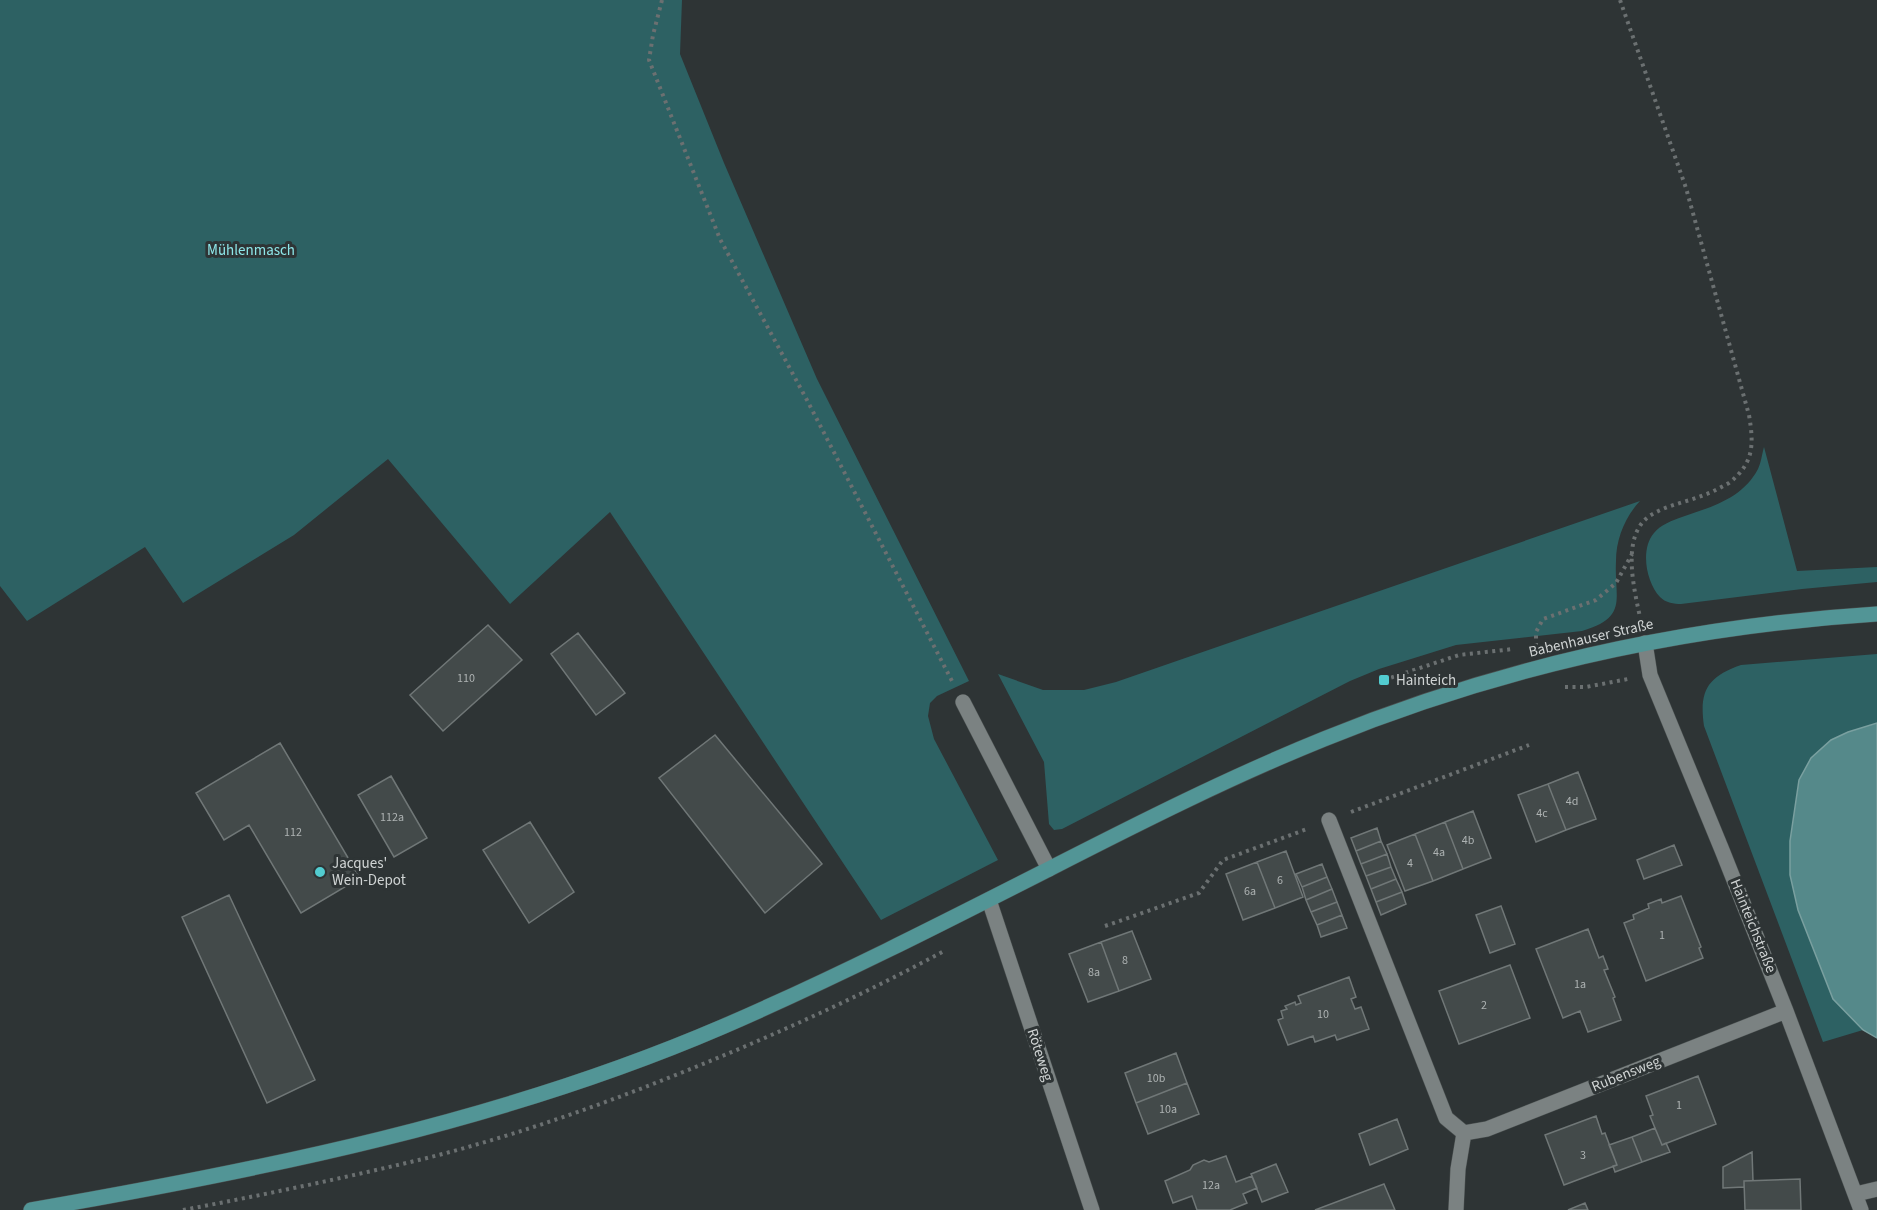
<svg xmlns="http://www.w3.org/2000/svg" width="1877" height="1210" font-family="'Source Sans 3',sans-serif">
<rect width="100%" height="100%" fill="#2e3435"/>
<path fill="#2d6163" d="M 0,0 L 682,0 L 680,54 L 724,163 L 817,379 L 969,681 L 937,696 L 930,703 L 928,716 L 934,739 L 998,860 L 881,920 L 610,512 L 510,604 L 388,459 L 294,535 L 183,603 L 145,547 L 27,621 L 0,586 Z
M 1764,447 L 1797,571 L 1877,567 L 1877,582 L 1802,589 L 1681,604 C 1674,604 1666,603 1660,597 C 1646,582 1640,549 1654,533 C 1660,525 1673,520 1682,517 C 1711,507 1742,499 1758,469 C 1761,463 1762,454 1764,447 Z
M 1640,501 C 1625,517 1616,539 1616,561 C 1614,599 1629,617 1582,631 L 1456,645 L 1379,669 L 1350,681 L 1062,829 L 1054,830 L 1049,824 L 1044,762 L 998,674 L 1043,690 L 1084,690 L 1116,682 Z
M 1877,654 L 1877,723 L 1848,732 L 1799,780 L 1790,841 L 1790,875 L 1798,910 L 1833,999 L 1863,1030 L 1823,1042 L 1704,726 C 1699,691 1707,677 1741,665 Z"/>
<path fill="#55898a" stroke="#7aa0a0" stroke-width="1.5" d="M 1877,723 L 1877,1038 L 1863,1030 L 1833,999 L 1798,910 L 1790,875 L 1790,841 L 1799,780 L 1811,758 L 1831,740 L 1848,732 Z"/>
<path fill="#434a4a" stroke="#707777" stroke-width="1.5" d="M 488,625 L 522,660 L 443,731 L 410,695 Z
M 578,633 L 625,693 L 596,715 L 551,654 Z
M 715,735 L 822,864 L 765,913 L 659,778 Z
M 280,743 L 360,878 L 301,913 L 249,825 L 224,840 L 196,793 Z
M 1578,772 L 1596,819 L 1566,830 L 1548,784 Z
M 391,776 L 427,838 L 394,857 L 358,795 Z
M 1548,784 L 1566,830 L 1536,842 L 1518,795 Z
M 1473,811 L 1491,858 L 1463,869 L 1445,822 Z
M 530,822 L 574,892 L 529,923 L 483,850 Z
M 1445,822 L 1463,869 L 1433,881 L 1415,834 Z
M 1377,828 L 1381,841 L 1356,851 L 1351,838 Z
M 1415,834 L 1433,881 L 1405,891 L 1387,845 Z
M 1381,841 L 1387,854 L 1361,864 L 1356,851 Z
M 1674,845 L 1682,865 L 1644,879 L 1637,860 Z
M 1286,851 L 1303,897 L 1275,908 L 1257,862 Z
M 1387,854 L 1391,867 L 1366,876 L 1361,864 Z
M 1257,862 L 1275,908 L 1243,920 L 1226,874 Z
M 1322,864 L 1327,877 L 1302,887 L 1296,874 Z
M 1391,867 L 1396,879 L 1371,889 L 1366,876 Z
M 1327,877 L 1332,889 L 1306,900 L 1302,887 Z
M 1396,879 L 1402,892 L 1376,902 L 1371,889 Z
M 1332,889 L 1337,902 L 1311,912 L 1306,900 Z
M 1402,892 L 1406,904 L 1381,915 L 1376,902 Z
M 229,895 L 315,1080 L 267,1103 L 182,917 Z
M 1681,896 L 1701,947 L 1699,948 L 1703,958 L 1646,981 L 1624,923 L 1634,919 L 1633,915 L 1649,908 L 1648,904 L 1661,899 L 1662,903 Z
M 1337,902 L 1342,915 L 1317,925 L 1311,912 Z
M 1501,906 L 1515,944 L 1490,953 L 1476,915 Z
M 1342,915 L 1347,928 L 1321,937 L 1317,925 Z
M 1588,929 L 1599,958 L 1603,956 L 1608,969 L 1604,970 L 1615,997 L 1613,998 L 1621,1020 L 1588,1032 L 1580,1011 L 1563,1018 L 1536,949 Z
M 1132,931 L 1151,979 L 1119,991 L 1101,942 Z
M 1101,942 L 1119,991 L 1088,1002 L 1069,954 Z
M 1510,965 L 1530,1018 L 1459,1044 L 1439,991 Z
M 1349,977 L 1356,997 L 1351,999 L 1355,1009 L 1361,1007 L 1369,1029 L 1337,1040 L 1335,1035 L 1315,1042 L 1313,1036 L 1288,1045 L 1278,1020 L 1283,1018 L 1281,1011 L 1287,1009 L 1285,1006 L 1295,1002 L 1296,1005 L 1301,1003 L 1298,996 Z
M 1176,1053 L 1187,1083 L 1136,1103 L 1125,1073 Z
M 1698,1076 L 1716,1124 L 1662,1145 L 1650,1116 L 1653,1115 L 1646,1096 Z
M 1187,1083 L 1199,1114 L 1148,1134 L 1136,1103 Z
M 1596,1116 L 1602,1134 L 1605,1133 L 1617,1165 L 1564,1185 L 1545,1135 Z
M 1397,1119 L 1408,1149 L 1370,1165 L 1359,1134 Z
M 1655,1128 L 1662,1145 L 1666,1143 L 1670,1152 L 1642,1162 L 1632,1137 Z
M 1632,1137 L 1642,1162 L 1615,1172 L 1613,1166 L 1617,1165 L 1609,1145 Z
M 1752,1152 L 1753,1181 L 1744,1181 L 1744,1187 L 1723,1188 L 1723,1167 Z
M 1226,1156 L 1236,1182 L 1252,1176 L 1257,1188 L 1243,1194 L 1247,1203 L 1230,1210 L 1197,1210 L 1192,1196 L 1173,1203 L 1165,1181 L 1190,1170 L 1193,1165 L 1204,1160 L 1209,1162 Z
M 1276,1164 L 1288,1192 L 1262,1202 L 1251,1174 Z
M 1800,1179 L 1801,1210 L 1745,1210 L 1744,1181 Z
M 1384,1184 L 1395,1210 L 1315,1210 Z
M 1585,1203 L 1588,1210 L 1568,1210 Z"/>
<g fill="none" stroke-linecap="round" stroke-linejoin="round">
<defs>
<path id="minor" d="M 1645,643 L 1650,675 L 1722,850 L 1786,1011 L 1861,1210
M 963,702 L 1049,869
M 1329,820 L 1446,1118 L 1464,1133
M 989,900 L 1092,1210
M 1464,1133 L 1487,1129 L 1786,1011
M 1856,1194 L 1877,1189
M 1456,1210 L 1458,1169 L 1464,1133"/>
<path id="major" d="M 31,1210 C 266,1169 501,1122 722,1027 C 833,979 941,924 1049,869 C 1139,823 1230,777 1324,739 C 1500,667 1687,626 1877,614"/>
</defs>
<use href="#minor" stroke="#4a5050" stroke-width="16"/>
<use href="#major" stroke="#4a5050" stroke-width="16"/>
<path stroke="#6b7071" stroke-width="4" stroke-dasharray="3 4.5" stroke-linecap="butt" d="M 662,0 L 653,35 L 649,60 L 720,239 L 808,402 L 953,683
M 1620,0 L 1686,188 L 1749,415 C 1754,445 1754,463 1729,483 C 1721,487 1713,492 1704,495 C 1687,502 1667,505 1651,515 C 1619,535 1635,592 1641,622
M 1536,646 L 1536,632 L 1543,619 L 1596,600 L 1616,583 L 1632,554
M 1384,680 L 1459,655 L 1513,649
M 1565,687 L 1586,687 L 1628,679
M 1351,812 L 1529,745
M 1105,926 L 1199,893 L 1223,860 L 1307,829
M 183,1210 C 263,1195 344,1178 423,1159 C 527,1133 629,1095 727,1054 C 801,1023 874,989 944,951"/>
<use href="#minor" stroke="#7b8282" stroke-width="15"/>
<use href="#major" stroke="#529596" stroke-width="15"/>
</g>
<g fill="#52ccd0" stroke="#2e3435" stroke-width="2">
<rect x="1378" y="674" width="12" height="12" rx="3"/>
<circle cx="320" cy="872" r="6"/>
</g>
<g text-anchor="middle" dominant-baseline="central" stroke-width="6" stroke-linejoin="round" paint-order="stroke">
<g font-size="12" fill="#adb2b2">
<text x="466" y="678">110</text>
<text x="1572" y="801">4d</text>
<text x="1542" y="813">4c</text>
<text x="392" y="817">112a</text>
<text x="293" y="832">112</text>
<text x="1468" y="840">4b</text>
<text x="1439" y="852">4a</text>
<text x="1410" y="863">4</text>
<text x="1280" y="880">6</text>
<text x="1250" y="891">6a</text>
<text x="1662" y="935">1</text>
<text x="1125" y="960">8</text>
<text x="1094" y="972">8a</text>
<text x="1580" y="984">1a</text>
<text x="1484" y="1005">2</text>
<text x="1323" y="1014">10</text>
<text x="1156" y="1078">10b</text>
<text x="1679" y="1105">1</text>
<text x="1168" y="1109">10a</text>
<text x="1583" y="1155">3</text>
<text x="1211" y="1185">12a</text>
</g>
<g font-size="15" fill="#8de6e8" stroke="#2e3435">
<text x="251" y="250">Mühlenmasch</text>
</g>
<g font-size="15" fill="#d0d4d4" stroke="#2e3435">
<text transform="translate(1591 638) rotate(-13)">Babenhauser Straße</text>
<text transform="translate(1753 926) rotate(68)">Hainteichstraße</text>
<text transform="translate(1040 1055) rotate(72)">Röteweg</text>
<text transform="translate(1626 1074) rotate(-22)">Rubensweg</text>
</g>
<g font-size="15" fill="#d0d4d4" stroke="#2e3435" text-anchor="start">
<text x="1396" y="680">Hainteich</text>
<text x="332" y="863">Jacques'<tspan x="332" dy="17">Wein-Depot</tspan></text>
</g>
</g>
</svg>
